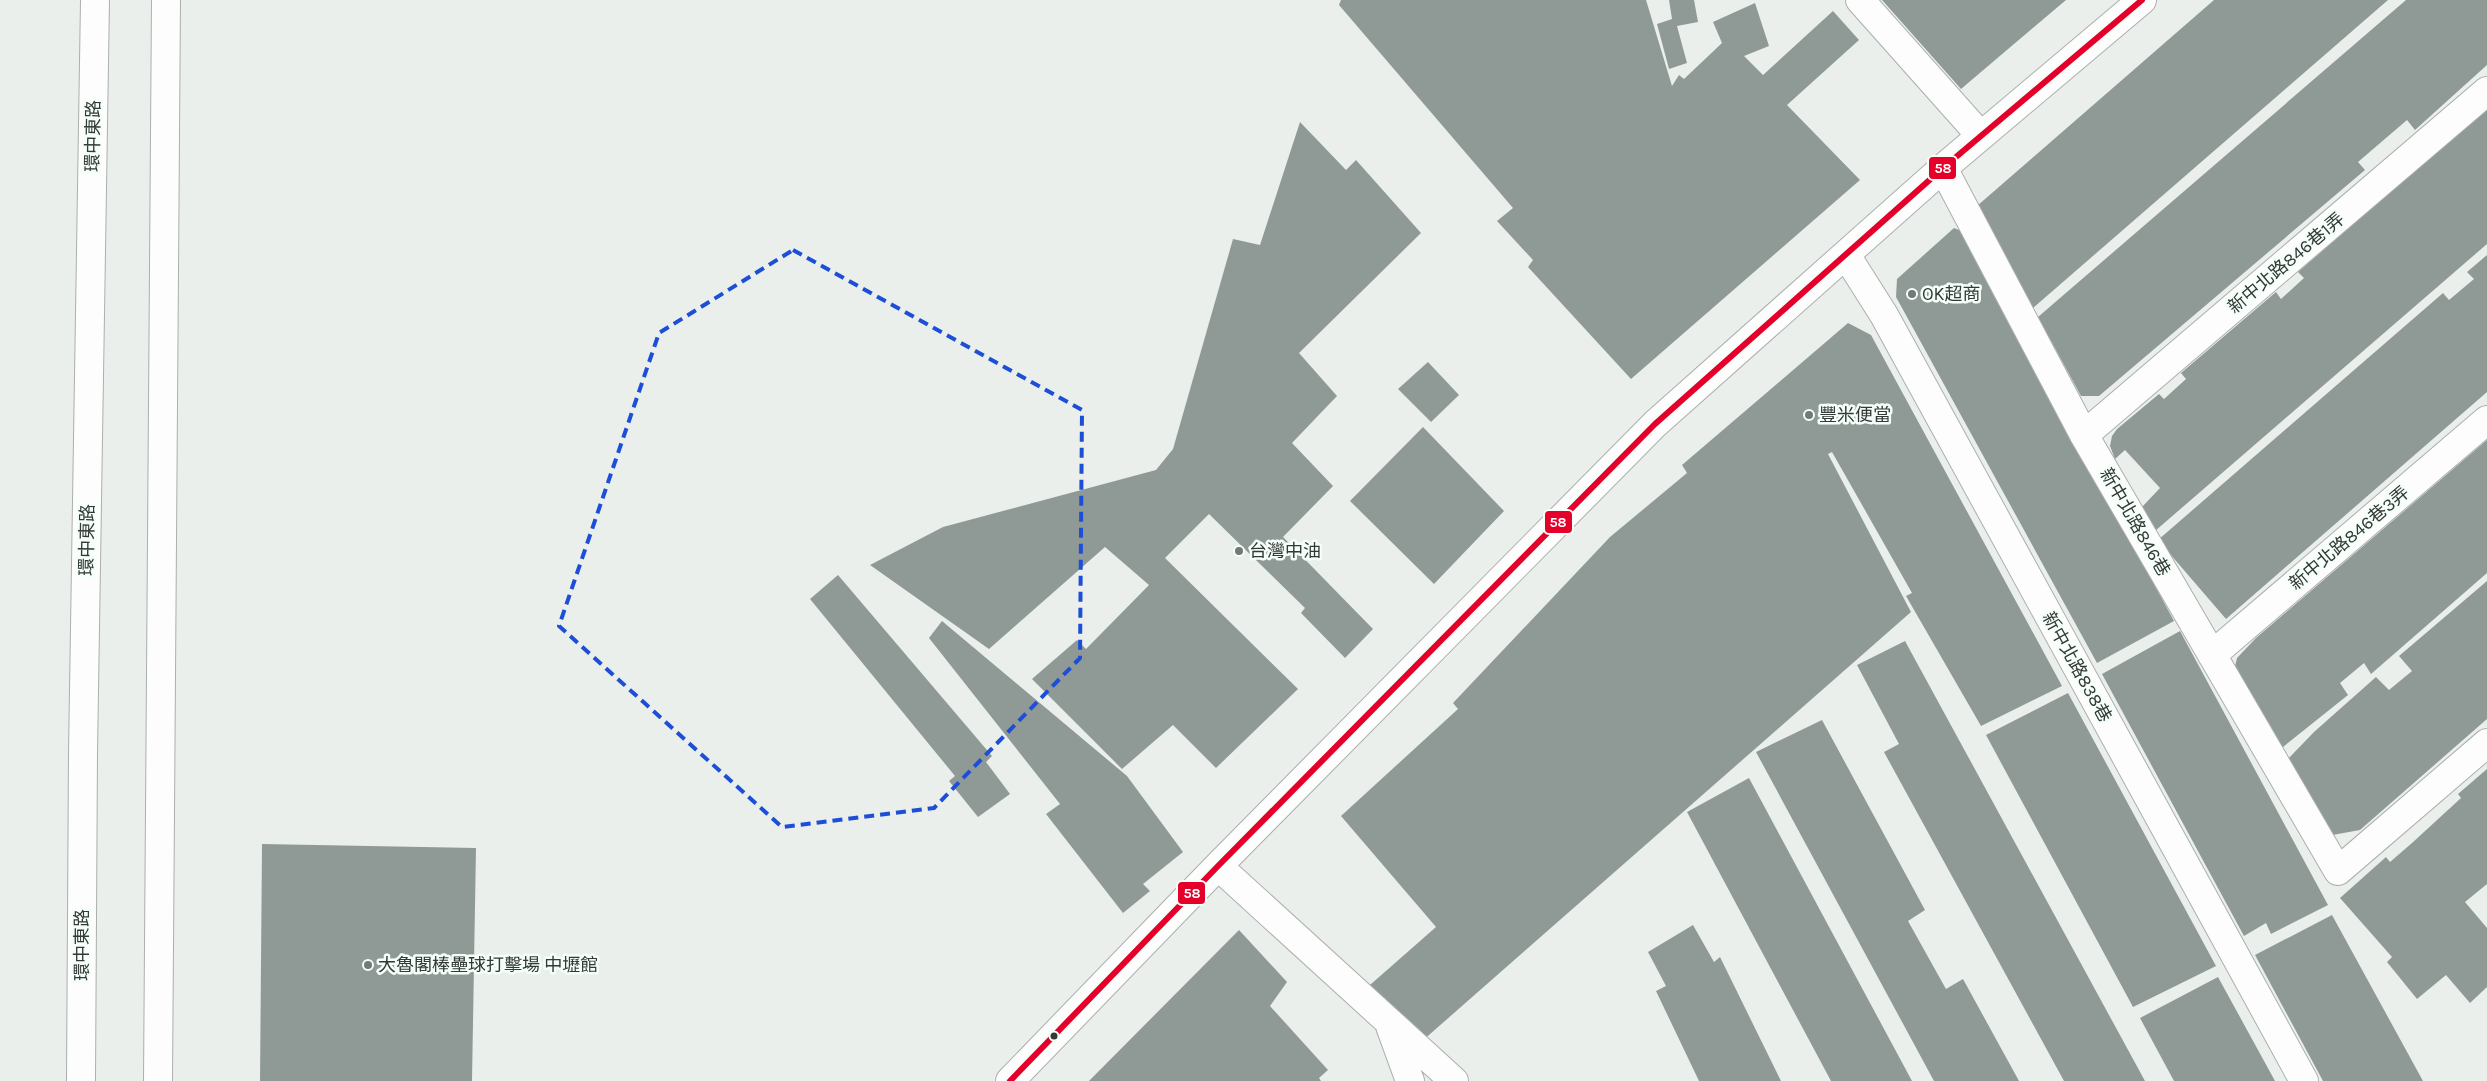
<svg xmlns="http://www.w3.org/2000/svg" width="2487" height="1081" font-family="Karla,'Noto Sans TC',sans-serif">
<rect width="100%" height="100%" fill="#eaefec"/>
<path fill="#8f9a97" d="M 1341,0 L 1646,0 L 1672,86 L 1679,75 L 1684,79 L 1722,43 L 1713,22 L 1755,3 L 1769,46 L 1744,56 L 1763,75 L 1833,11 L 1859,40 L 1787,105 L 1860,180 L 1631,379 L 1528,267 L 1533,260 L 1497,221 L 1513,208 L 1339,5 Z
M 1669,0 L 1694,0 L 1698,22 L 1677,26 L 1687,63 L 1669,69 L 1657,24 L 1672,19 Z
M 1882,0 L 2066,0 L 1961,89 Z
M 2214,0 L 2388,0 L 2033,308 L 1977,206 Z
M 2406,0 L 2487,0 L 2487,65 L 2415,130 L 2407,120 L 2358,162 L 2365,170 L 2099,396 L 2081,396 L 2038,317 Z
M 2487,108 L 2487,244 L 2155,531 L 2142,507 L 2160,488 L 2125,450 L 2115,459 L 2110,446 L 2112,436 L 2117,429 L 2159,394 L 2164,399 L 2186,379 L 2181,373 L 2276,292 L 2281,299 L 2304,278 L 2298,272 Z
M 1300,122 L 1346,170 L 1356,160 L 1421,233 L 1299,353 L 1337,396 L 1292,443 L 1333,486 L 1283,537 L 1373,629 L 1345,658 L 1301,613 L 1305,608 L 1209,514 L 1165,558 L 1298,689 L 1216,768 L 1173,725 L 1122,769 L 1032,679 L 1077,640 L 1086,649 L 1149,585 L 1105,547 L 989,649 L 870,565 L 943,527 L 1156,470 L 1173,449 L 1233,239 L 1260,245 Z
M 1954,228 L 1964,232 L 2174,621 L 2097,663 L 1896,297 L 1897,279 Z
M 2487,255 L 2487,392 L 2226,619 L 2158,540 L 2443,293 L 2449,300 L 2474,279 L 2467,272 Z
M 1848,323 L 1871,335 L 2062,686 L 1981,726 L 1906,596 L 1912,593 L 1832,452 L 1828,454 L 1911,612 L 1413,1049 L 1362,992 L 1436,927 L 1341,816 L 1458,709 L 1453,703 L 1610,537 L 1687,473 L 1682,465 Z
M 1428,362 L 1459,395 L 1431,422 L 1398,389 Z
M 1423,427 L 1504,511 L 1434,584 L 1350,501 Z
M 2487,440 L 2487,573 L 2371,674 L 2364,663 L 2340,683 L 2348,695 L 2278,751 L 2233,675 L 2237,658 L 2256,638 Z
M 838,575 L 992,756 L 986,762 L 1010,794 L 978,817 L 949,781 L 955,776 L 810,599 Z
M 2487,581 L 2487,719 L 2360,830 L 2327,836 L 2283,764 L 2314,732 L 2376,677 L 2389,690 L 2412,671 L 2399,656 Z
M 942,621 L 1127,776 L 1183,852 L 1143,884 L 1150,891 L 1123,913 L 1046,814 L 1060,804 L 929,638 Z
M 2180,631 L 2328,905 L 2271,934 L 2266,923 L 2244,936 L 2102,674 Z
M 1905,641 L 2145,1081 L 2064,1081 L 1884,752 L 1899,744 L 1857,665 Z
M 2068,693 L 2216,966 L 2133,1007 L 1986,735 Z
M 1822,720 L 1925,910 L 1908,921 L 1946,989 L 1963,979 L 2019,1081 L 1934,1081 L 1756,752 Z
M 2487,769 L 2487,884 L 2465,902 L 2487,928 L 2487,987 L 2470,1003 L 2446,975 L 2417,999 L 2387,962 L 2392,957 L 2340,898 L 2386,857 L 2390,862 L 2412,843 L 2461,798 L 2458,794 Z
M 1749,778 L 1912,1081 L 1831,1081 L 1687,812 Z
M 262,844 L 476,848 L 472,1081 L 260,1081 Z
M 2332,915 L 2423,1081 L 2323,1081 L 2255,955 Z
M 1693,925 L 1714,962 L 1720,957 L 1781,1081 L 1699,1081 L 1656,991 L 1666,986 L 1648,952 Z
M 1239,930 L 1287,982 L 1270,1006 L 1328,1070 L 1319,1078 L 1321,1081 L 1089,1081 Z
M 2218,977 L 2275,1081 L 2174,1081 L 2140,1018 Z"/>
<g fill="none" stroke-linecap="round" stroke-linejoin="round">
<defs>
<path id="minor" d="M 1860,0 L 1981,136
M 1943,168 L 2084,435 L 2338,871 L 2487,743
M 1846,255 L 1884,315 L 2304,1081
M 2084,435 L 2487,91
M 2212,655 L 2487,420
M 1218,866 L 1454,1081
M 1390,1026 L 1410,1081
M 81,1081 L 83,753 L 95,0
M 158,1081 L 166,0
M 1010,1081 L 1218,866 L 1655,424 L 1943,168 L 2142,0"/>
</defs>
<use href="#minor" stroke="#abafad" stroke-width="30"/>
<use href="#minor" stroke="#fcfdfc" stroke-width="28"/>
<defs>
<path id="bus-1" d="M 1010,1081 L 1218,866 L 1655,424 L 1943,168 L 2142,0"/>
</defs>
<use href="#bus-1" stroke="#f5fff9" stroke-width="10"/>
<use href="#bus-1" stroke="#e4002b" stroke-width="6"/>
</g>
<path fill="none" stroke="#1d4ed8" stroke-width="4" stroke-dasharray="10 6" stroke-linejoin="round" d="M 793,250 L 1082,410 L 1080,658 L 934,808 L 782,827 L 559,626 L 659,333 Z"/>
<g fill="#747876" stroke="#f5fff9" stroke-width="2">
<circle cx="1912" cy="294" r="5"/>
<circle cx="1809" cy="415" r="5"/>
<circle cx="1239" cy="551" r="5"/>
<circle cx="368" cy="965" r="5"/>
</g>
<circle fill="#343836" stroke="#f5fff9" stroke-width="2" cx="1054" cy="1036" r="4.5"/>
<g text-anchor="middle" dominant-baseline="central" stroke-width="5" stroke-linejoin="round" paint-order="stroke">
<g font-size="18" fill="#343836" stroke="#f5fff9">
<text transform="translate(93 136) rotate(-89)">環中東路</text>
<text transform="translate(2286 263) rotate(-40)">新中北路846巷1弄</text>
<text transform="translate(2135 522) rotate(60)">新中北路846巷</text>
<text transform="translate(2349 538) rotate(-40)">新中北路846巷3弄</text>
<text transform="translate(87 540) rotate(-89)">環中東路</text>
<text transform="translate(2077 667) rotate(61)">新中北路838巷</text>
<text transform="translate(82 945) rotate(-90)">環中東路</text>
</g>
<g font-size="18" fill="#343836" stroke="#f5fff9" text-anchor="start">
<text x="1922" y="294">OK超商</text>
<text x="1819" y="415">豐米便當</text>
<text x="1249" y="551">台灣中油</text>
<text x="378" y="965">大魯閣棒壘球打擊場 中壢館</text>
</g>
</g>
<g stroke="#f5fff9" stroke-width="2">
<rect x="1928" y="156" width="29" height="24" rx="5" fill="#e4002b"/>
<rect x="1544" y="510" width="29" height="24" rx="5" fill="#e4002b"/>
<rect x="1177" y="881" width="29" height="24" rx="5" fill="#e4002b"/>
</g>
<g font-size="14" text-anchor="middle" font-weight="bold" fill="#fff">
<text x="1943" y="173">58</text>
<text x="1558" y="527">58</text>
<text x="1192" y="898">58</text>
</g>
</svg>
